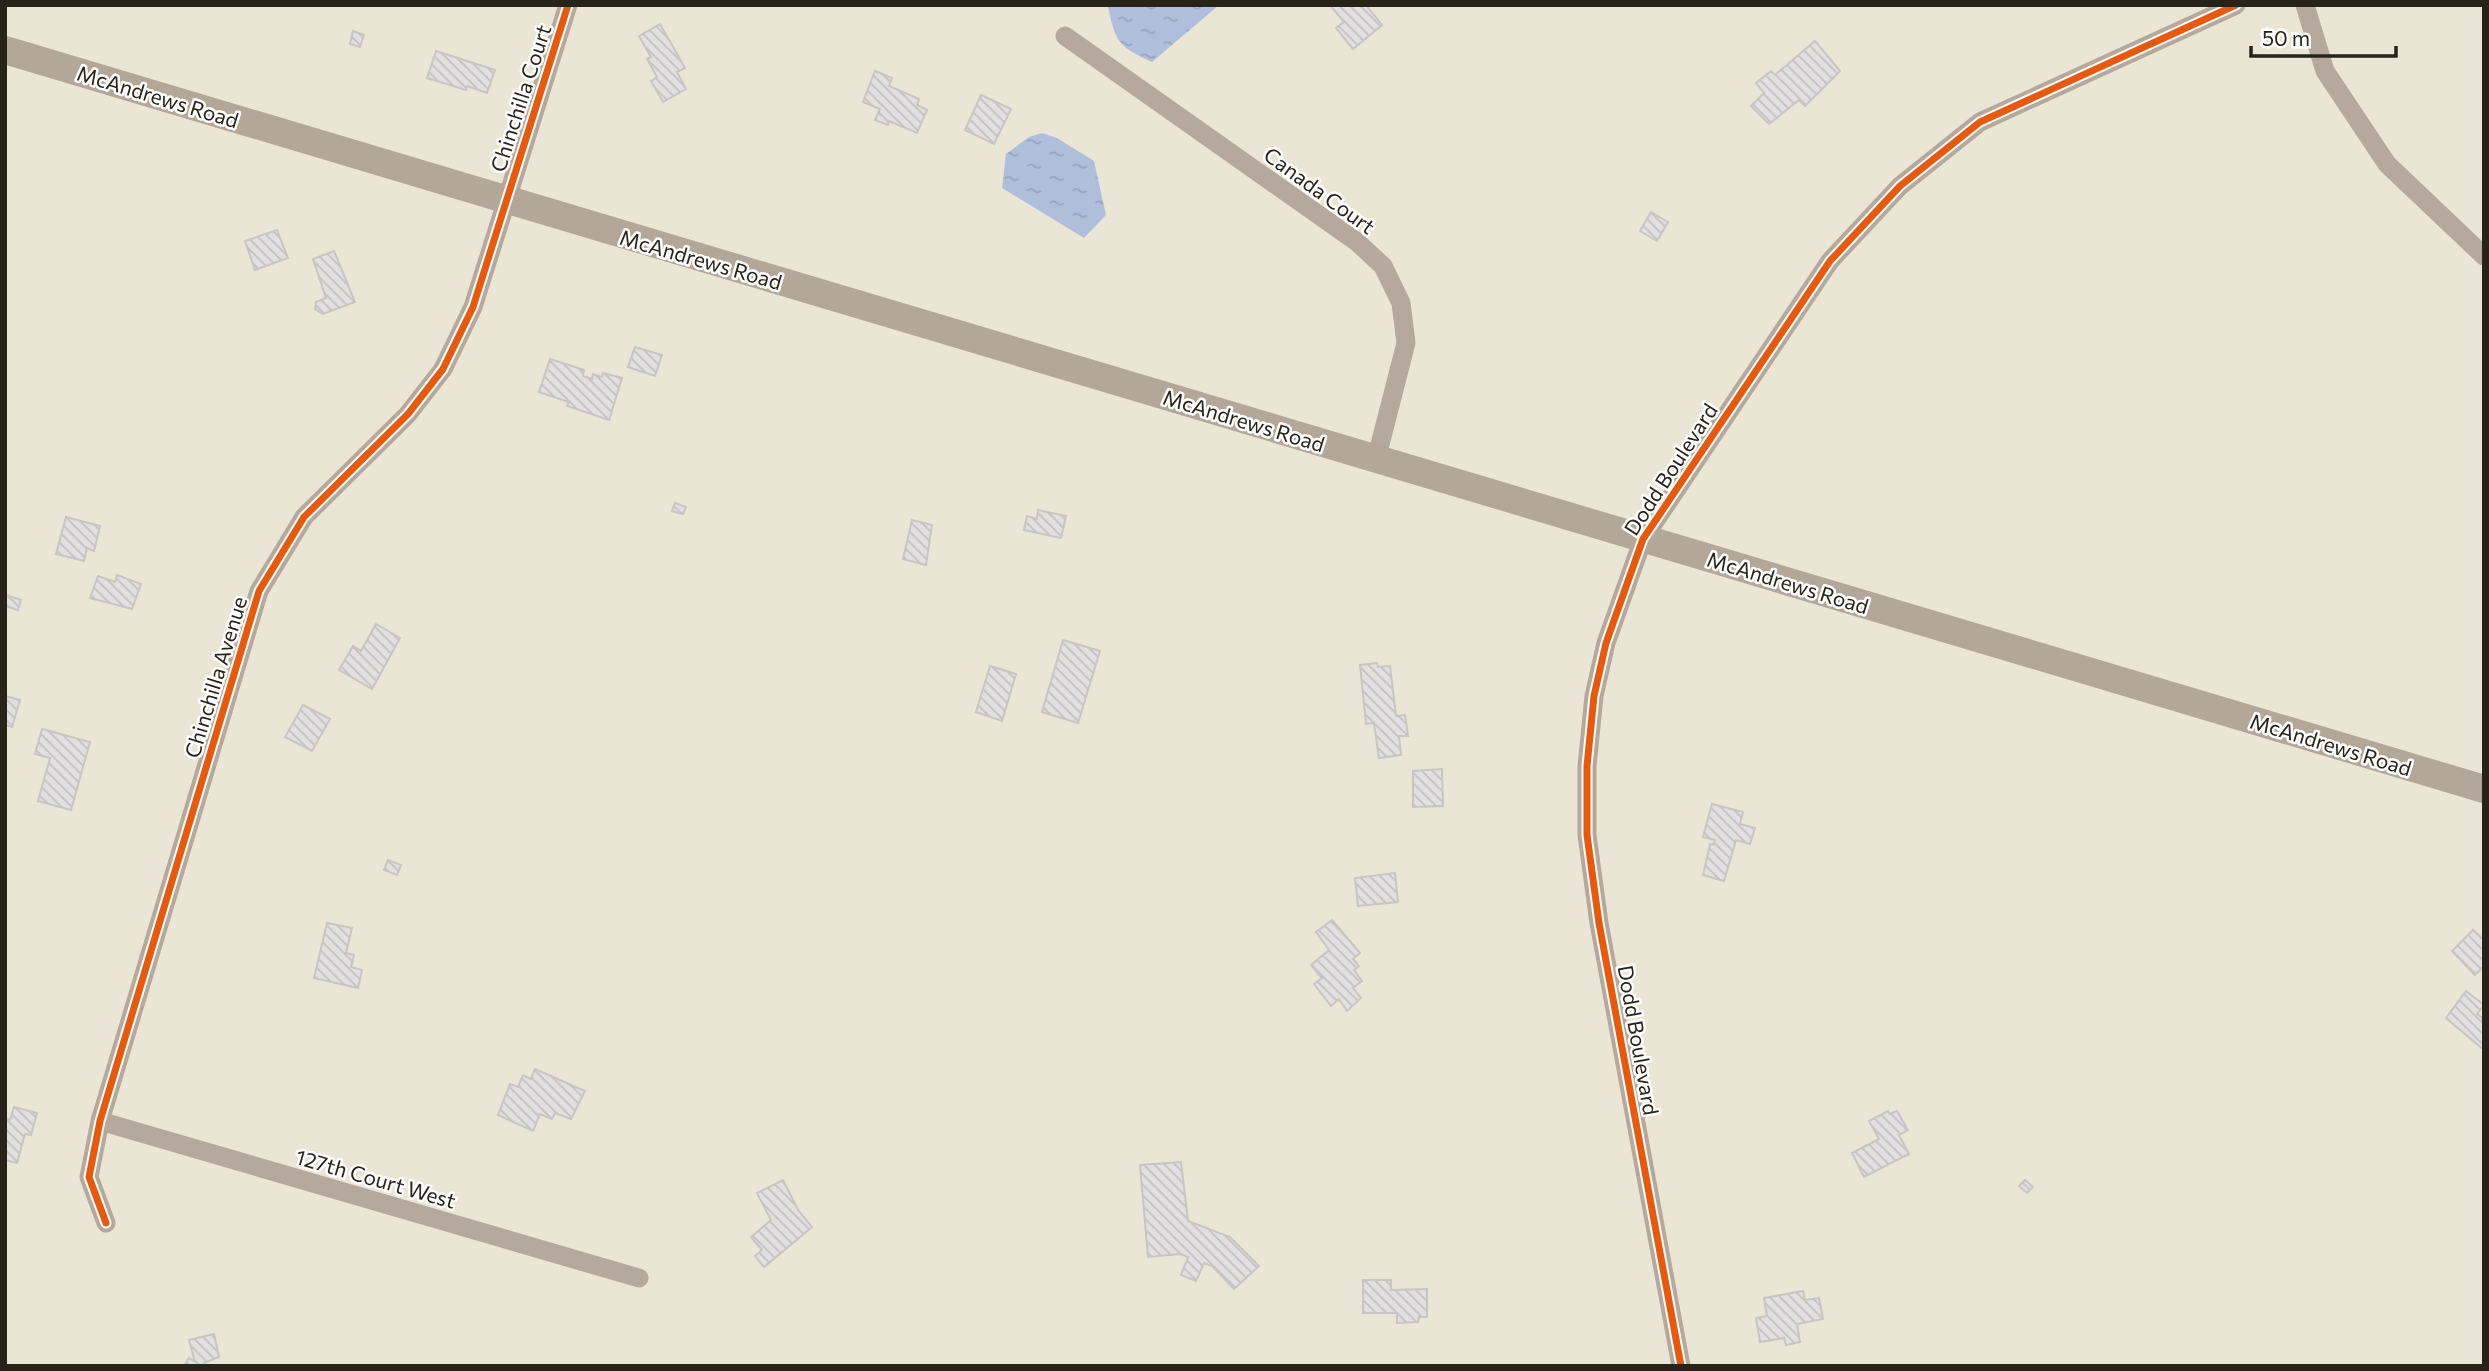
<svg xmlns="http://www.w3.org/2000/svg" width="2489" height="1371" font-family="Commissioner,sans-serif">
<defs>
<pattern id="water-ripples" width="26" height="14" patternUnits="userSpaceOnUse" patternTransform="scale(1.75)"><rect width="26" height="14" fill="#afbfdb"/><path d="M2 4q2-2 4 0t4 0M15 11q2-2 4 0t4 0" fill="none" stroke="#97a4bb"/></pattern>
<pattern id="building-back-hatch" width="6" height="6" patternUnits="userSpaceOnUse" patternTransform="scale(1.75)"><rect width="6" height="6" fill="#e3e0e1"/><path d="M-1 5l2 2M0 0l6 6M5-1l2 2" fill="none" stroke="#c3c0c0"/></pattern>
</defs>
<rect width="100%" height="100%" fill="#ebe5d5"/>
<path fill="url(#water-ripples)" d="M 1219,5 L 1152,62 C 1119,47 1115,42 1108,6 Z
M 1042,133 L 1057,138 L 1094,161 L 1106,215 L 1084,238 L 1002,188 L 1006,154 L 1029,137 Z"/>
<path fill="url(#building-back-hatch)" stroke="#c8c5c3" stroke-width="2" d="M 1330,5 L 1366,5 L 1382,25 L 1353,49 L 1336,28 L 1344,22 Z
M 660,24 L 685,68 L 677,72 L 686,89 L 663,102 L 651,81 L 657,77 L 647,59 L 651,57 L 639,36 Z
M 353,31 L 364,35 L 360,47 L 350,44 Z
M 1815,41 L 1840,71 L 1805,106 L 1799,100 L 1769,124 L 1751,106 L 1764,93 L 1756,83 L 1771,71 L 1775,75 Z
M 436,51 L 495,70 L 487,93 L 467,86 L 466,90 L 427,78 Z
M 875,71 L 892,78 L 889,86 L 919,99 L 917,105 L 927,110 L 917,133 L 889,121 L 888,125 L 875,120 L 880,109 L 863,102 Z
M 981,95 L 1011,109 L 994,144 L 965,130 Z
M 1651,212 L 1668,222 L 1657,241 L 1640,231 Z
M 277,230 L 288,258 L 255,270 L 245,241 Z
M 334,251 L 355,302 L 323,314 L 315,309 L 316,302 L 326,298 L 313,259 Z
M 635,347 L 662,355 L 655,376 L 628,367 Z
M 550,359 L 584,370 L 583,376 L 592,379 L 593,374 L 602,377 L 603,373 L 622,378 L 609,420 L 567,406 L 569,402 L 539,392 Z
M 675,503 L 686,507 L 683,514 L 672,511 Z
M 1038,510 L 1066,516 L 1061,538 L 1024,530 L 1027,516 L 1037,519 Z
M 66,517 L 100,526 L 94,551 L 87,548 L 84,561 L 56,554 Z
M 912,520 L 932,525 L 926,565 L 903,559 Z
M 117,575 L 141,584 L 132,609 L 90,598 L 98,576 L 115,582 Z
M 6,595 L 21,600 L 18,610 L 5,606 Z
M 376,624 L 400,638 L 372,689 L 339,670 L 353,646 L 361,651 Z
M 1063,640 L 1100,651 L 1078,723 L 1042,712 Z
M 1377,663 L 1378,667 L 1390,666 L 1396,716 L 1405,715 L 1408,736 L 1399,736 L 1401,755 L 1379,758 L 1374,723 L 1366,724 L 1360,665 Z
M 990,666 L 1016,674 L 1002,721 L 976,712 Z
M 5,696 L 20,700 L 12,727 L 5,725 Z
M 303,705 L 330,719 L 312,751 L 285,737 Z
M 42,729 L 90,742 L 71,810 L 38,801 L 50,758 L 35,754 Z
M 1442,769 L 1443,806 L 1413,807 L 1413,771 Z
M 1712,804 L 1743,812 L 1740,824 L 1755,828 L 1750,844 L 1736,840 L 1724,881 L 1703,875 L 1710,844 L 1713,845 L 1715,840 L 1703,837 Z
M 388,860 L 401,865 L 397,875 L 384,870 Z
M 1395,873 L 1398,902 L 1358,906 L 1355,878 Z
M 1332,920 L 1360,953 L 1353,959 L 1359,966 L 1354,970 L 1362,981 L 1353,988 L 1361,998 L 1347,1011 L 1339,999 L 1331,1006 L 1314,984 L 1322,978 L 1311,965 L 1329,950 L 1316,932 Z
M 327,923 L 352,928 L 346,953 L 354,955 L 351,967 L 362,970 L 358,988 L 314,978 Z
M 2473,930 L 2484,940 L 2484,966 L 2475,975 L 2452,951 Z
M 2466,991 L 2484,1005 L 2477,1014 L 2484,1019 L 2484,1050 L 2446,1018 Z
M 535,1069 L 585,1091 L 571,1119 L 555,1113 L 552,1119 L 540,1114 L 533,1131 L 498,1115 L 510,1084 L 518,1087 L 523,1075 L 531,1079 Z
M 14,1107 L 37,1113 L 31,1135 L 25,1134 L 17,1163 L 5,1160 L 5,1118 L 10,1120 Z
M 1888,1111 L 1890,1114 L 1897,1111 L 1908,1130 L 1899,1135 L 1909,1154 L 1864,1177 L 1852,1153 L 1879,1139 L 1869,1121 Z
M 1181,1162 L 1188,1221 L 1230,1237 L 1259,1266 L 1234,1289 L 1212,1266 L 1204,1263 L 1196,1281 L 1181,1275 L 1188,1257 L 1180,1254 L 1148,1257 L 1140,1165 Z
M 783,1180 L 798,1210 L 812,1227 L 764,1267 L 755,1256 L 762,1250 L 751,1237 L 771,1220 L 757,1193 Z
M 2025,1180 L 2033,1187 L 2027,1193 L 2019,1186 Z
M 1363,1280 L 1391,1280 L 1391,1290 L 1427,1289 L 1427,1317 L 1419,1317 L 1418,1322 L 1397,1323 L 1397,1313 L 1363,1313 Z
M 1803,1291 L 1805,1300 L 1819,1298 L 1823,1319 L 1797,1324 L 1800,1342 L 1786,1345 L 1784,1338 L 1760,1342 L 1756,1318 L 1767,1316 L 1764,1298 Z
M 214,1334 L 219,1357 L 204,1363 L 209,1366 L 184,1366 L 189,1358 L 195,1362 L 189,1340 Z"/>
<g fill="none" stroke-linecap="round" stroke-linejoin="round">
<path stroke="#b4a99c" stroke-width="19" d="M 2305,5 L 2325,71 L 2387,164 L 2484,256
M 1065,36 L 1357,242 L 1383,266 L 1401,303 L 1406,343 L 1376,460
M 100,1121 L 639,1278
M 106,1223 L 89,1177 L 100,1121 L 259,591 L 304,517 L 408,414 L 443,369 L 473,307 L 568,5
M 1681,1366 L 1599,923 L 1587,835 L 1587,766 L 1594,696 L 1606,643 L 1643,539 L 1830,261 L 1900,186 L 1980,122 L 2236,5"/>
<path stroke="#b2a799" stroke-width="28" d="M 5,50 L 2484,789"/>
<defs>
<path id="cycleway" d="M 106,1223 L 89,1177 L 100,1121 L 259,591 L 304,517 L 408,414 L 443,369 L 473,307 L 568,5
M 1681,1366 L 1599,923 L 1587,835 L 1587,766 L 1594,696 L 1606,643 L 1643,539 L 1830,261 L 1900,186 L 1980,122 L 2236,5"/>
</defs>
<use href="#cycleway" stroke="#fff" stroke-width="11"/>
<use href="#cycleway" stroke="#e8590c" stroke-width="7"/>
</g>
<g text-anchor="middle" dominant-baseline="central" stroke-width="5" stroke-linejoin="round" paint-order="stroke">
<g font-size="21" fill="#272318" stroke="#fff">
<text transform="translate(158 96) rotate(17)">McAndrews Road</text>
<text transform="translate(520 98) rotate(-72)">Chinchilla Court</text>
<text transform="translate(1320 190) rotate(36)">Canada Court</text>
<text transform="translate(701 259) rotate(16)">McAndrews Road</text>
<text transform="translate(1244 420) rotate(17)">McAndrews Road</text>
<text transform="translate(1670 469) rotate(-57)">Dodd Boulevard</text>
<text transform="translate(1788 582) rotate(17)">McAndrews Road</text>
<text transform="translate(215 677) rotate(-73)">Chinchilla Avenue</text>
<text transform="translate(2331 744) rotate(17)">McAndrews Road</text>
<text transform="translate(1639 1040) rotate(80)">Dodd Boulevard</text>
<text transform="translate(376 1178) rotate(16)">127th Court West</text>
</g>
</g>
<rect width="2489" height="1371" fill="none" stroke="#272318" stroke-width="14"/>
<path d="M2251 46v10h145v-10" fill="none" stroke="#272318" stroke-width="3.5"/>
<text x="2262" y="46" font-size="21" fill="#272318" stroke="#ffffff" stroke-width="5" paint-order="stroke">50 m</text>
</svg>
